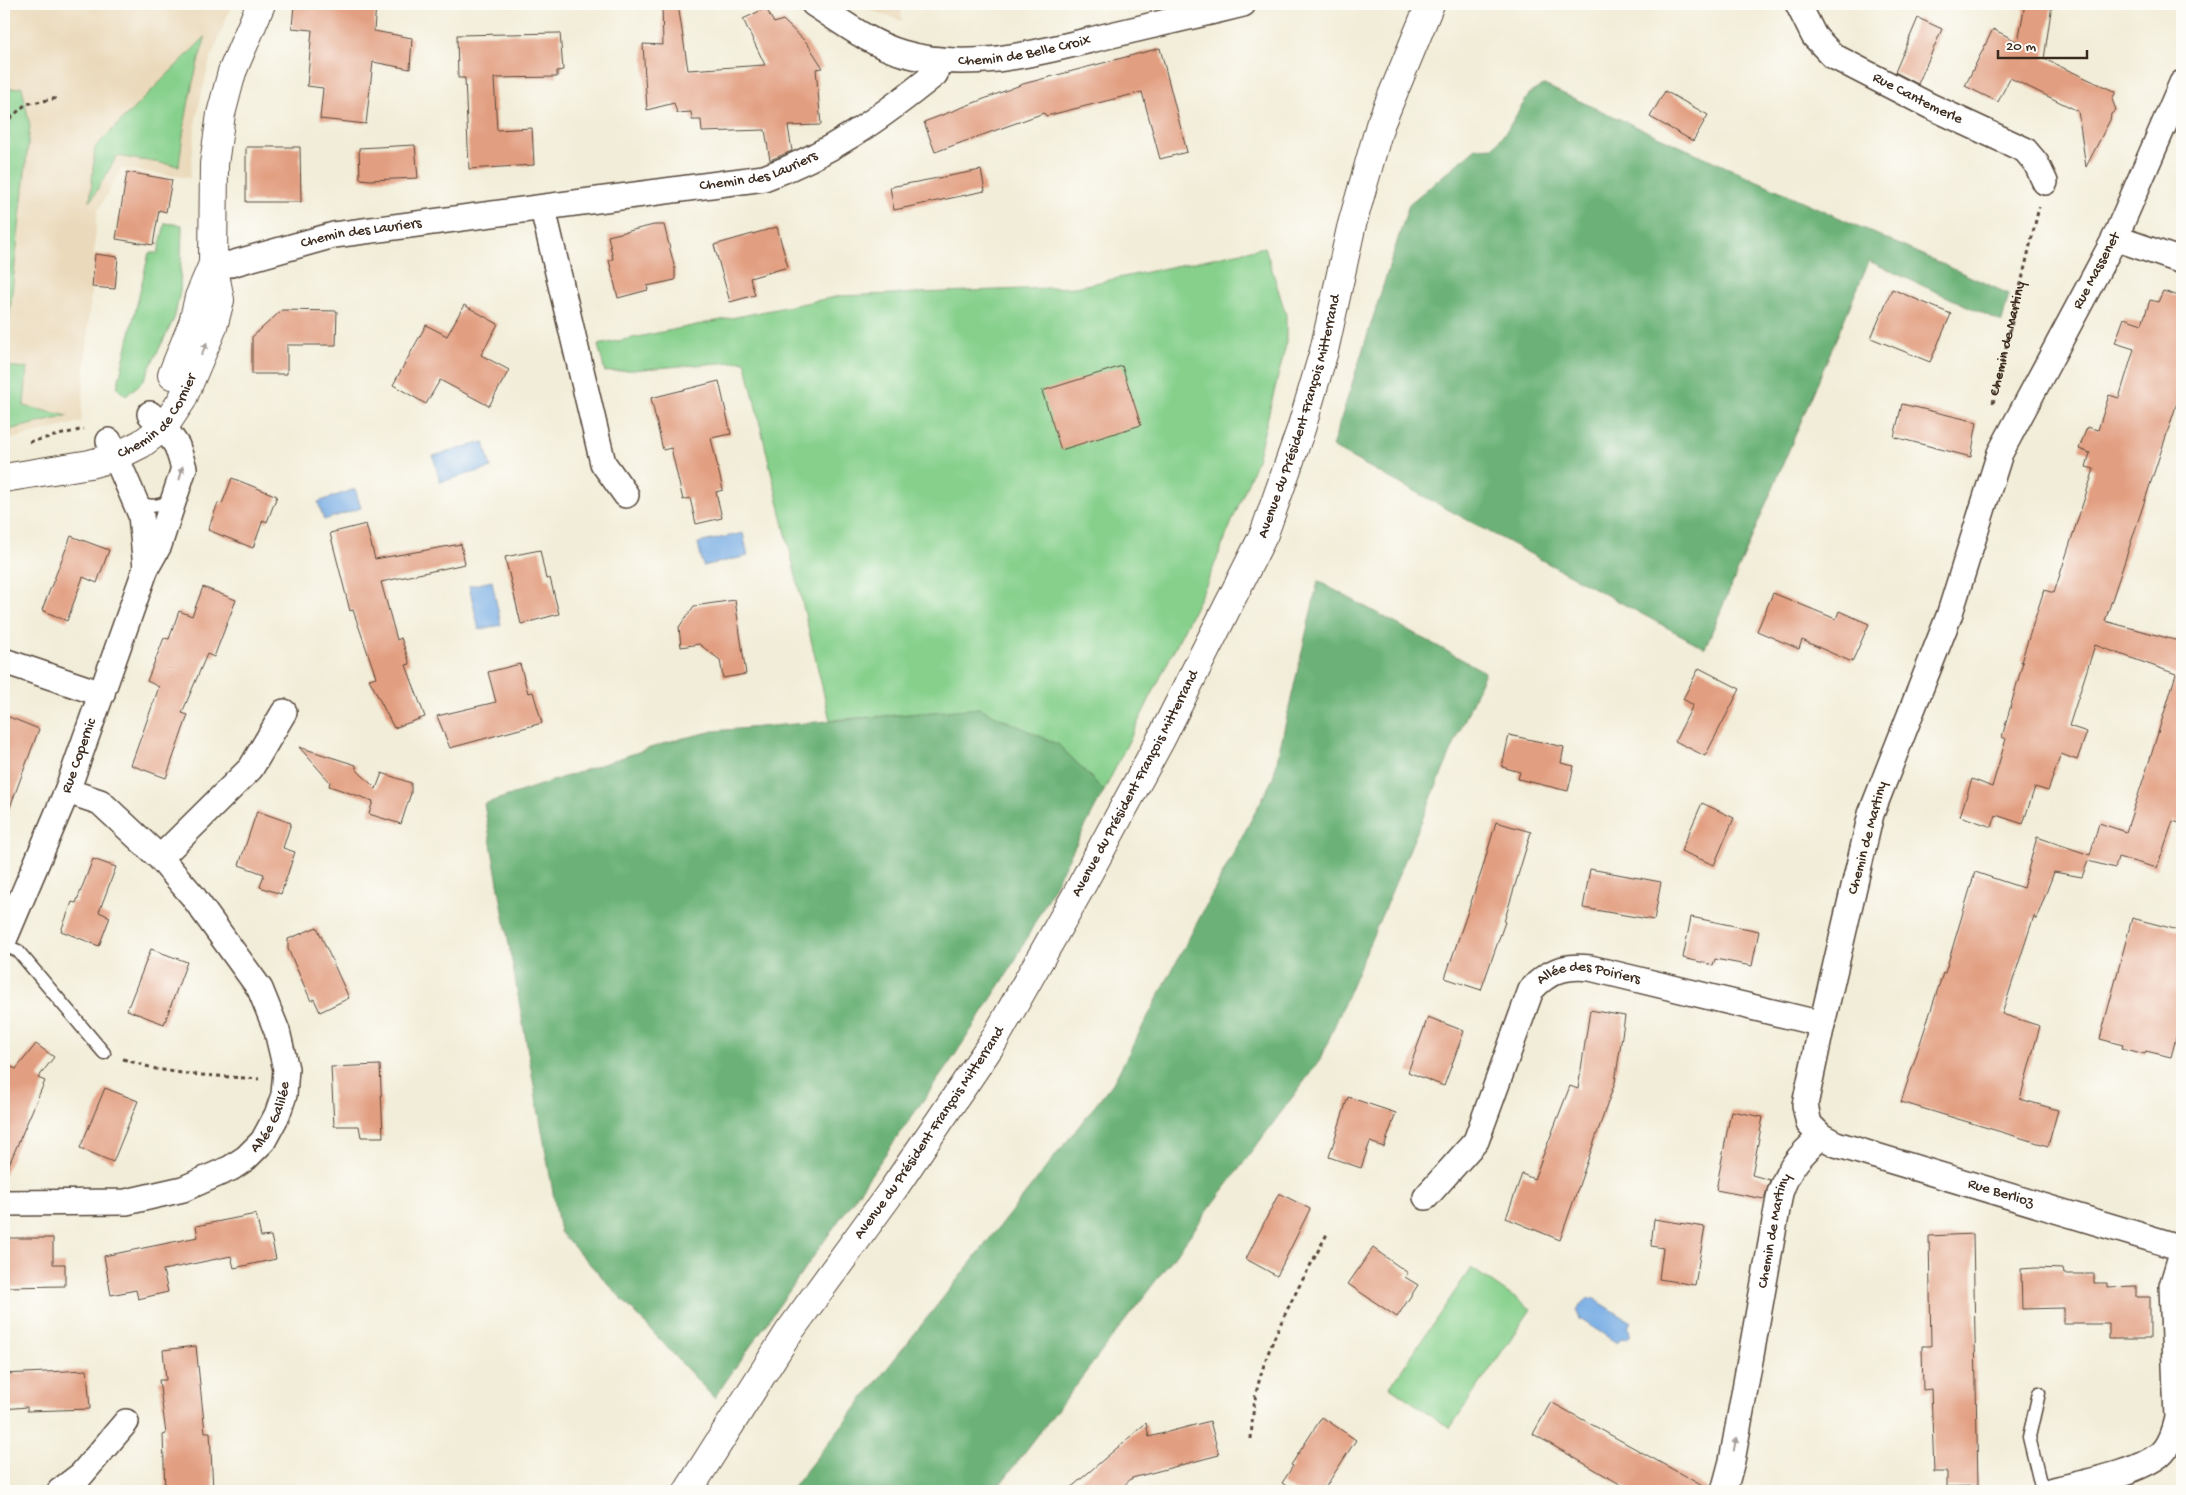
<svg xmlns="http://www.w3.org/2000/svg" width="2186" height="1495" font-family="'Gochi Hand',sans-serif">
<rect width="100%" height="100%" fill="#fdfcf7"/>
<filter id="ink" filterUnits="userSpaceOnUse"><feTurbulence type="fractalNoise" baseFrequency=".02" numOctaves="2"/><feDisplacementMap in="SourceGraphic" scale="10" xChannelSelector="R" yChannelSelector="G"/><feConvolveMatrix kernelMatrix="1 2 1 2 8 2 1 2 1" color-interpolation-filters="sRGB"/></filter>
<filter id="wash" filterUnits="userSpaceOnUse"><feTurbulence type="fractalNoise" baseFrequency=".0096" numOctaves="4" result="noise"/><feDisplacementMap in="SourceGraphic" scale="20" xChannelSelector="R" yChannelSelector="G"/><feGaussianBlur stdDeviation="1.12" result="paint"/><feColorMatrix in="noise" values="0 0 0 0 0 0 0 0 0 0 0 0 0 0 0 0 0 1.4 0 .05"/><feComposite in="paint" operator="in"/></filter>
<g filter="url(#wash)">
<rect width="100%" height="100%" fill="#f2edd8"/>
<path fill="#ead9ba" d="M 4,4 L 232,4 L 209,63 L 196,119 L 190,178 L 121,169 L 97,213 L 81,422 L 4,441 Z
M 857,4 L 901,4 L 902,21 L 873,11 Z"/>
<path fill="#86d08c" stroke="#607d55" d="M 206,36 C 192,78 184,121 179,166 L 117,156 L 90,202 L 95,147 Z
M 4,69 L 9,89 L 22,87 L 30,126 L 4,366 L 27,368 L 24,406 L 68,416 L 4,431 Z
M 165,223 L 182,225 L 180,292 L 174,319 L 143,381 L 126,396 L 117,388 L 149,253 L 158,253 Z
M 1265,247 L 1286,315 L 1286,345 L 1257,460 L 1207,583 L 1104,791 L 1059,745 L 979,709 L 830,720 L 745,361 L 605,372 L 598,345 L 840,296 L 1076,287 Z
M 1471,1268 L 1531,1309 L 1450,1428 L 1390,1387 Z"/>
<path fill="#6cb278" stroke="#546e4b" d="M 1544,85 L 2009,294 L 2002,322 L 1869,261 L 1705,648 L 1332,447 L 1409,204 L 1476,148 L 1494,147 L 1507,130 L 1530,93 Z
M 1318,581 L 1485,672 L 1320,1060 L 1167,1266 L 995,1491 L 790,1491 L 1113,1083 L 1273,778 Z
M 979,708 L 1059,745 L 1104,791 L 1011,968 L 955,1055 L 714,1398 L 560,1232 L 484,804 L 671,741 L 714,731 Z"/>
<path fill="#76ace4" stroke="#586b81" d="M 484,442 L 491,468 L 440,482 L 433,456 Z
M 355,489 L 361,508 L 324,520 L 318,502 Z
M 743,533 L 748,556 L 703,566 L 698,543 Z
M 492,581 L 501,625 L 479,630 L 469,586 Z
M 1593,1298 L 1631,1322 L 1627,1327 L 1630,1331 L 1630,1336 L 1626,1339 L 1621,1338 L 1617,1343 L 1580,1319 L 1577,1312 C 1580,1304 1584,1298 1593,1298 Z"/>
<g id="blocks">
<path fill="#e29e80" d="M 294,4 L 376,4 L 374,31 L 412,38 L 410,69 L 373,62 L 366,124 L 320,119 L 323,88 L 307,86 L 312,30 L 292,28 Z
M 662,4 L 678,4 L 688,70 L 765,65 L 743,19 L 766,8 L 774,23 L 783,20 L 807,43 L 823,68 L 816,69 L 821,125 L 788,126 L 792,151 L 770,160 L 765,130 L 702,132 L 701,120 L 692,120 L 691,112 L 677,113 L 674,103 L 647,110 L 643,44 L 663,45 Z
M 2025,4 L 2052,4 L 2044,59 L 2116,92 L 2112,99 L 2116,110 L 2111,114 L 2110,120 L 2086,167 L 2078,111 L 2010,78 L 1998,102 L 1965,86 L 1993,29 L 2018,42 Z
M 1918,18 L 1942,29 L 1918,84 L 1895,72 Z
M 560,33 L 563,70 L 557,71 L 557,77 L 494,78 L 497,130 L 532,128 L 534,165 L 469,169 L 465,78 L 458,78 L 457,35 Z
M 1160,48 L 1187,152 L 1160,159 L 1142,92 L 1046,116 L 1044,113 L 935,152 L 924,122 L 1023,84 Z
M 1665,91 L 1708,115 L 1693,141 L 1650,117 Z
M 415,145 L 418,178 L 370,180 L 360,179 L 359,148 Z
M 246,147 L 300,147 L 301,202 L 246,202 Z
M 981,170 L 985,191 L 894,210 L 890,187 Z
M 127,172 L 172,180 L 166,212 L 159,210 L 153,245 L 116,239 Z
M 654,225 L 664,225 L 675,269 L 675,280 L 647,286 L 648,290 L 618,298 L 609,260 L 613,259 L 608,236 Z
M 777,227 L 788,267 L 750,278 L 755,295 L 730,302 L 714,245 Z
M 95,254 L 118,257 L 115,289 L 92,287 Z
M 1892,289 L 1951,314 L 1930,362 L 1871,338 Z
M 2163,291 L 2182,297 L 2182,388 L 2105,621 L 2182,642 L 2182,824 L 2173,821 L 2157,868 L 2118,857 L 2115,868 L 2088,861 L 2082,877 L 2054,872 L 2036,920 L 2034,916 L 2002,1014 L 2040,1026 L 2020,1099 L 2058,1110 L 2048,1146 L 1901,1102 L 1943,973 L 1945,973 L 1975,872 L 2023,888 L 2037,837 L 2090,855 L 2099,823 L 2126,832 L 2150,759 L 2176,674 L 2095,645 L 2069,726 L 2087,732 L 2077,760 L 2061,754 L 2048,791 L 2035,787 L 2023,824 L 1996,815 L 1992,827 L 1960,816 L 1972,779 L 1992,787 L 2006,739 L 2002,737 L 2023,662 L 2021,662 L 2044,590 L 2054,593 L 2094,469 L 2086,467 L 2090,453 L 2079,449 L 2087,427 L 2098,430 L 2109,395 L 2119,398 L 2134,349 L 2115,343 L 2124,318 L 2142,324 L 2150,300 L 2158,302 Z
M 464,305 L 498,324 L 481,355 L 509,370 L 489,406 L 440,380 L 426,404 L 393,385 L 426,325 L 447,336 Z
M 282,310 L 337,311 L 336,345 L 287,345 L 287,374 L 252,374 L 252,337 Z
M 1122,366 L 1141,425 L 1061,450 L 1042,391 Z
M 719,381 L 731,434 L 711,438 L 723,490 L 716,492 L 722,518 L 696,524 L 690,498 L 683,500 L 671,448 L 663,450 L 651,398 Z
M 1902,404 L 1977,422 L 1971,457 L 1894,437 Z
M 232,478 L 277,496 L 267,522 L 263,520 L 253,548 L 208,530 L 218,503 L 222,504 Z
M 366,524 L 375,559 L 461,544 L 465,564 L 381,582 L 397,640 L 401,638 L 410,664 L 406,665 L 425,717 L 394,728 L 369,679 L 376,677 L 353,610 L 350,611 L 330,533 Z
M 71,536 L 109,550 L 97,583 L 83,577 L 67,621 L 42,610 Z
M 540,550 L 546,579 L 550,578 L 559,614 L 521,624 L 505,557 Z
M 203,587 L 236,600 L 214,657 L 207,654 L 182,713 L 188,715 L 166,778 L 131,765 L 159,687 L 147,681 L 164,638 L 169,639 L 179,611 L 192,616 Z
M 1773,593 L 1836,619 L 1839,611 L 1869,624 L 1852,662 L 1802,640 L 1799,649 L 1757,631 Z
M 735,600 L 746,674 L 723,678 L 720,660 L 699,644 L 681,647 L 679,627 L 694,606 Z
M 520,664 L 528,693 L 533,692 L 542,723 L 450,748 L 437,716 L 496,702 L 488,672 Z
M 1699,668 L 1740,689 L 1705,756 L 1675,741 L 1693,705 L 1683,699 Z
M 4,715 L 39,729 L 6,818 L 4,817 Z
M 1509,735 L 1564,747 L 1561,763 L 1574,766 L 1568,791 L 1518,779 L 1520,772 L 1502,767 Z
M 299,747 L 356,765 L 356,769 L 376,789 L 382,773 L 411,783 L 411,793 L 401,824 L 369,814 L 373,801 L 329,786 L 330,782 Z
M 1702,803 L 1734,818 L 1714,865 L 1681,851 Z
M 257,811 L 291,823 L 283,848 L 295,852 L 281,894 L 260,887 L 264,874 L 239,865 Z
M 1496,822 L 1531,832 L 1504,922 L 1505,922 L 1481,990 L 1445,978 L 1482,870 Z
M 93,859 L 116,867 L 99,912 L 110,917 L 99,946 L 61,931 L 72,902 L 76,903 Z
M 1590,869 L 1661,882 L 1654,920 L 1583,908 Z
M 1691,917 L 1759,931 L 1752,966 L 1715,959 L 1713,965 L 1683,958 Z
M 2132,918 L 2182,931 L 2182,1015 L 2171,1057 L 2146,1051 L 2145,1054 L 2122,1048 L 2123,1045 L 2100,1039 Z
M 317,927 L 349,998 L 320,1012 L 314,999 L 311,1001 L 288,949 L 288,939 Z
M 151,949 L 187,962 L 164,1024 L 127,1010 Z
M 1590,1010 L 1625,1016 L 1615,1082 L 1560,1240 L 1506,1218 L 1522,1174 L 1534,1179 L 1570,1086 L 1578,1089 Z
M 1428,1017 L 1464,1031 L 1444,1086 L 1408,1072 Z
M 36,1044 L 54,1057 L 38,1078 L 45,1081 L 4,1176 L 4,1064 L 16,1069 Z
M 380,1065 L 383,1137 L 361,1137 L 359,1126 L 334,1126 L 331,1067 Z
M 105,1088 L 138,1101 L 113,1162 L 80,1148 Z
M 1348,1097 L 1396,1113 L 1384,1147 L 1370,1142 L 1361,1168 L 1329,1157 Z
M 1731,1111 L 1763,1117 L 1752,1175 L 1770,1180 L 1764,1199 L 1716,1190 Z
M 1279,1193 L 1310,1209 L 1277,1276 L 1246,1259 Z
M 256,1214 L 261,1237 L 271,1236 L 276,1259 L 234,1268 L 231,1256 L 163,1270 L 168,1292 L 138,1299 L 136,1290 L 111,1295 L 104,1256 L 198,1237 L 196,1226 Z
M 1654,1219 L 1705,1227 L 1695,1285 L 1659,1279 L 1663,1248 L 1651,1246 Z
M 1973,1234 L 1978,1486 L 1947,1487 L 1947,1472 L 1934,1472 L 1931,1389 L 1923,1390 L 1922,1346 L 1931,1346 L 1929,1236 Z
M 4,1238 L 53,1238 L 53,1264 L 65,1264 L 65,1286 L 4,1287 Z
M 1373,1248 L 1408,1273 L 1405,1277 L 1418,1285 L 1397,1317 L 1348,1284 Z
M 2035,1268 L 2063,1269 L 2064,1274 L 2094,1274 L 2094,1283 L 2107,1283 L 2107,1287 L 2136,1286 L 2136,1297 L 2150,1297 L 2150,1339 L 2109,1339 L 2109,1324 L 2064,1324 L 2064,1308 L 2022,1309 L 2021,1269 Z
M 196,1346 L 205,1432 L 210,1432 L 213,1490 L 165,1491 L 163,1435 L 166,1434 L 159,1380 L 166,1380 L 163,1350 Z
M 87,1370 L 90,1409 L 27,1411 L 27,1407 L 4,1409 L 4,1374 Z
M 1551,1402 L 1710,1490 L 1710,1491 L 1632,1491 L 1533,1434 Z
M 1322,1417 L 1356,1440 L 1323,1491 L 1294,1491 L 1282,1483 L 1293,1466 L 1291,1465 Z
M 1210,1421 L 1219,1455 L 1132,1478 L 1118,1491 L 1067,1491 L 1146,1423 L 1149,1437 Z"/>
</g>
</g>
<g filter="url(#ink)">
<use href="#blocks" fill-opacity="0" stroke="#56473a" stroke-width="1"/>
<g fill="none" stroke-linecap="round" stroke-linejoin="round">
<defs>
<path id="service" d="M 136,501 C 150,508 160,507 173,499
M 4,945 L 18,951 L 104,1053
M 2039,1393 L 2029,1437 L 2042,1491"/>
<g id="minor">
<path id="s2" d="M 814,4 C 842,22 869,43 902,53 C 970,73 1041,52 1107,36 C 1153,25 1198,15 1243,4"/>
<path id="s3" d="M 1798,4 L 1814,36 L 1833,56 L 1930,106 L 2025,150 L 2036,163 L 2045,182"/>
<path id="s4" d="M 2182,83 L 2115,238 L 2000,453 L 1949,616 L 1871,814 L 1822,1024 L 1805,1105 L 1809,1124 L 1821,1136 L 1836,1144 L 2182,1248"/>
<path d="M 543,209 L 603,463 L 626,495"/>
<path d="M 2115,238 L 2182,261"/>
<path id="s5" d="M 213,264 L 231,264 L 334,235 L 764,178 C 829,155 882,117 935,74 L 937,60"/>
<path d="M 109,441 L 141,515 L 146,568"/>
<path d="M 4,661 L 102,694"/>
<path d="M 160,858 L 251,768 L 284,712"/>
<path id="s6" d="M 4,940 L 67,791 L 146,568 L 159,545 L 184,468 L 177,446 L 164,427 L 150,414"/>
<path id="s7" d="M 1426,1197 L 1476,1141 L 1531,990 C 1548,971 1565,965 1590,968 L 1822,1024"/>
<path id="s8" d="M 4,1203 L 126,1202 L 183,1189 L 231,1168 L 246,1158 L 263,1141 L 277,1115 L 284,1095 L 286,1069 L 277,1031 L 260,989 L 192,895 L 160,858 L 100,802 L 67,791"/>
<path d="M 60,1491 L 81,1475 L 126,1422"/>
<path id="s9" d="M 1724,1491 L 1732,1461 L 1780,1193 C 1789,1166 1801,1155 1821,1136"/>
<path d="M 2050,1491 C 2081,1483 2135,1474 2159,1455 C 2170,1446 2174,1431 2177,1418 L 2172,1286 L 2182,1253"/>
</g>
<g id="tertiary">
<path d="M 172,375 L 193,323 L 199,297 L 213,264"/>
<path id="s10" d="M 4,478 L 90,464 L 115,457 L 141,444 L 164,427 L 182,400 L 213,327 L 220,300 L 213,264 L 214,164 L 221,114 L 232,72 L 261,4"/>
<path id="s11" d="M 688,1491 L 789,1332 L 894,1188 L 993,1042 L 1078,892 L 1161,739 L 1264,534 L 1301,429 L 1324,351 L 1351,228 L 1380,125 L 1430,4"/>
</g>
</defs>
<use href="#service" stroke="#56473a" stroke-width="15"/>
<use href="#minor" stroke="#56473a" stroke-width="28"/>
<use href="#tertiary" stroke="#56473a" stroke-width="30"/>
<g stroke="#56473a" stroke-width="3" stroke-dasharray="4 4" stroke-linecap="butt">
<path d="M 4,124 L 26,104 L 59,98"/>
<path id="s1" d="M 1993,403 L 2039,207"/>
<path d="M 29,442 L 84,429"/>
<path d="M 123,1059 L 156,1069 L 188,1074 L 259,1079"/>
<path d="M 1251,1439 C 1252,1424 1253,1409 1256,1394 C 1267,1340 1302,1282 1327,1234"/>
</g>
<use href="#service" stroke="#fff" stroke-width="12"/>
<use href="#minor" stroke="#fff" stroke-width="25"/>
<use href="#tertiary" stroke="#fff" stroke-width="28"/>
</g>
<defs><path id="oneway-solid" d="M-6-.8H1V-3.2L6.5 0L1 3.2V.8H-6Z" transform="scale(1.25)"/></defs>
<g fill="#a79f9a">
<use href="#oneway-solid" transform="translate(204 349) rotate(-67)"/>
<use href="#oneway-solid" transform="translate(181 473) rotate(-77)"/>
<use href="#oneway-solid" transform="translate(1735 1444) rotate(-80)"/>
</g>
</g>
<g text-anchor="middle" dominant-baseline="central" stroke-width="5" stroke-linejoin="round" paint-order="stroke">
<g font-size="15" fill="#3b2a1e" stroke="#fdfcf7">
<text stroke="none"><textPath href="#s2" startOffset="225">Chemin de Belle Croix</textPath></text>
<text stroke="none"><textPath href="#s3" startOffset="158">Rue Cantemerle</textPath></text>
<text stroke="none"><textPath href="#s5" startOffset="555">Chemin des Lauriers</textPath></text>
<text stroke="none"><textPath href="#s5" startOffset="152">Chemin des Lauriers</textPath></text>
<text transform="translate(2097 271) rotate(-62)">Rue Massenet</text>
<text stroke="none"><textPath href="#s1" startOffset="66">Chemin de Martiny</textPath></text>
<text stroke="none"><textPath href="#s10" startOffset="174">Chemin de Cornier</textPath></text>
<text stroke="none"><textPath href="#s11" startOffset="1242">Avenue du Président François Mitterrand</textPath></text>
<text stroke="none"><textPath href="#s6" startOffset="199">Rue Copernic</textPath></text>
<text stroke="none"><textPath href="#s11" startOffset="838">Avenue du Président François Mitterrand</textPath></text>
<text transform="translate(1868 838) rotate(-75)">Chemin de Martiny</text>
<text stroke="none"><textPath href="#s7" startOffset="300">Allée des Poiriers</textPath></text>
<text stroke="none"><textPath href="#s8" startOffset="300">Allée Galilée</textPath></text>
<text stroke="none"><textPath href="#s11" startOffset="432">Avenue du Président François Mitterrand</textPath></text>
<text stroke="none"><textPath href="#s4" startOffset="1320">Rue Berlioz</textPath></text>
<text stroke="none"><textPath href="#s9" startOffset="265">Chemin de Martiny</textPath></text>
</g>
</g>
<rect width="2186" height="1495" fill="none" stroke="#fdfcf7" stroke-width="20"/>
<path d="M1998 50v8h89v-8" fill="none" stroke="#3b2a1e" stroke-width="2.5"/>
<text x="2006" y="50" font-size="15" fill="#3b2a1e" stroke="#fdfcf7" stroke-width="4" paint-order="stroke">20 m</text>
</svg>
